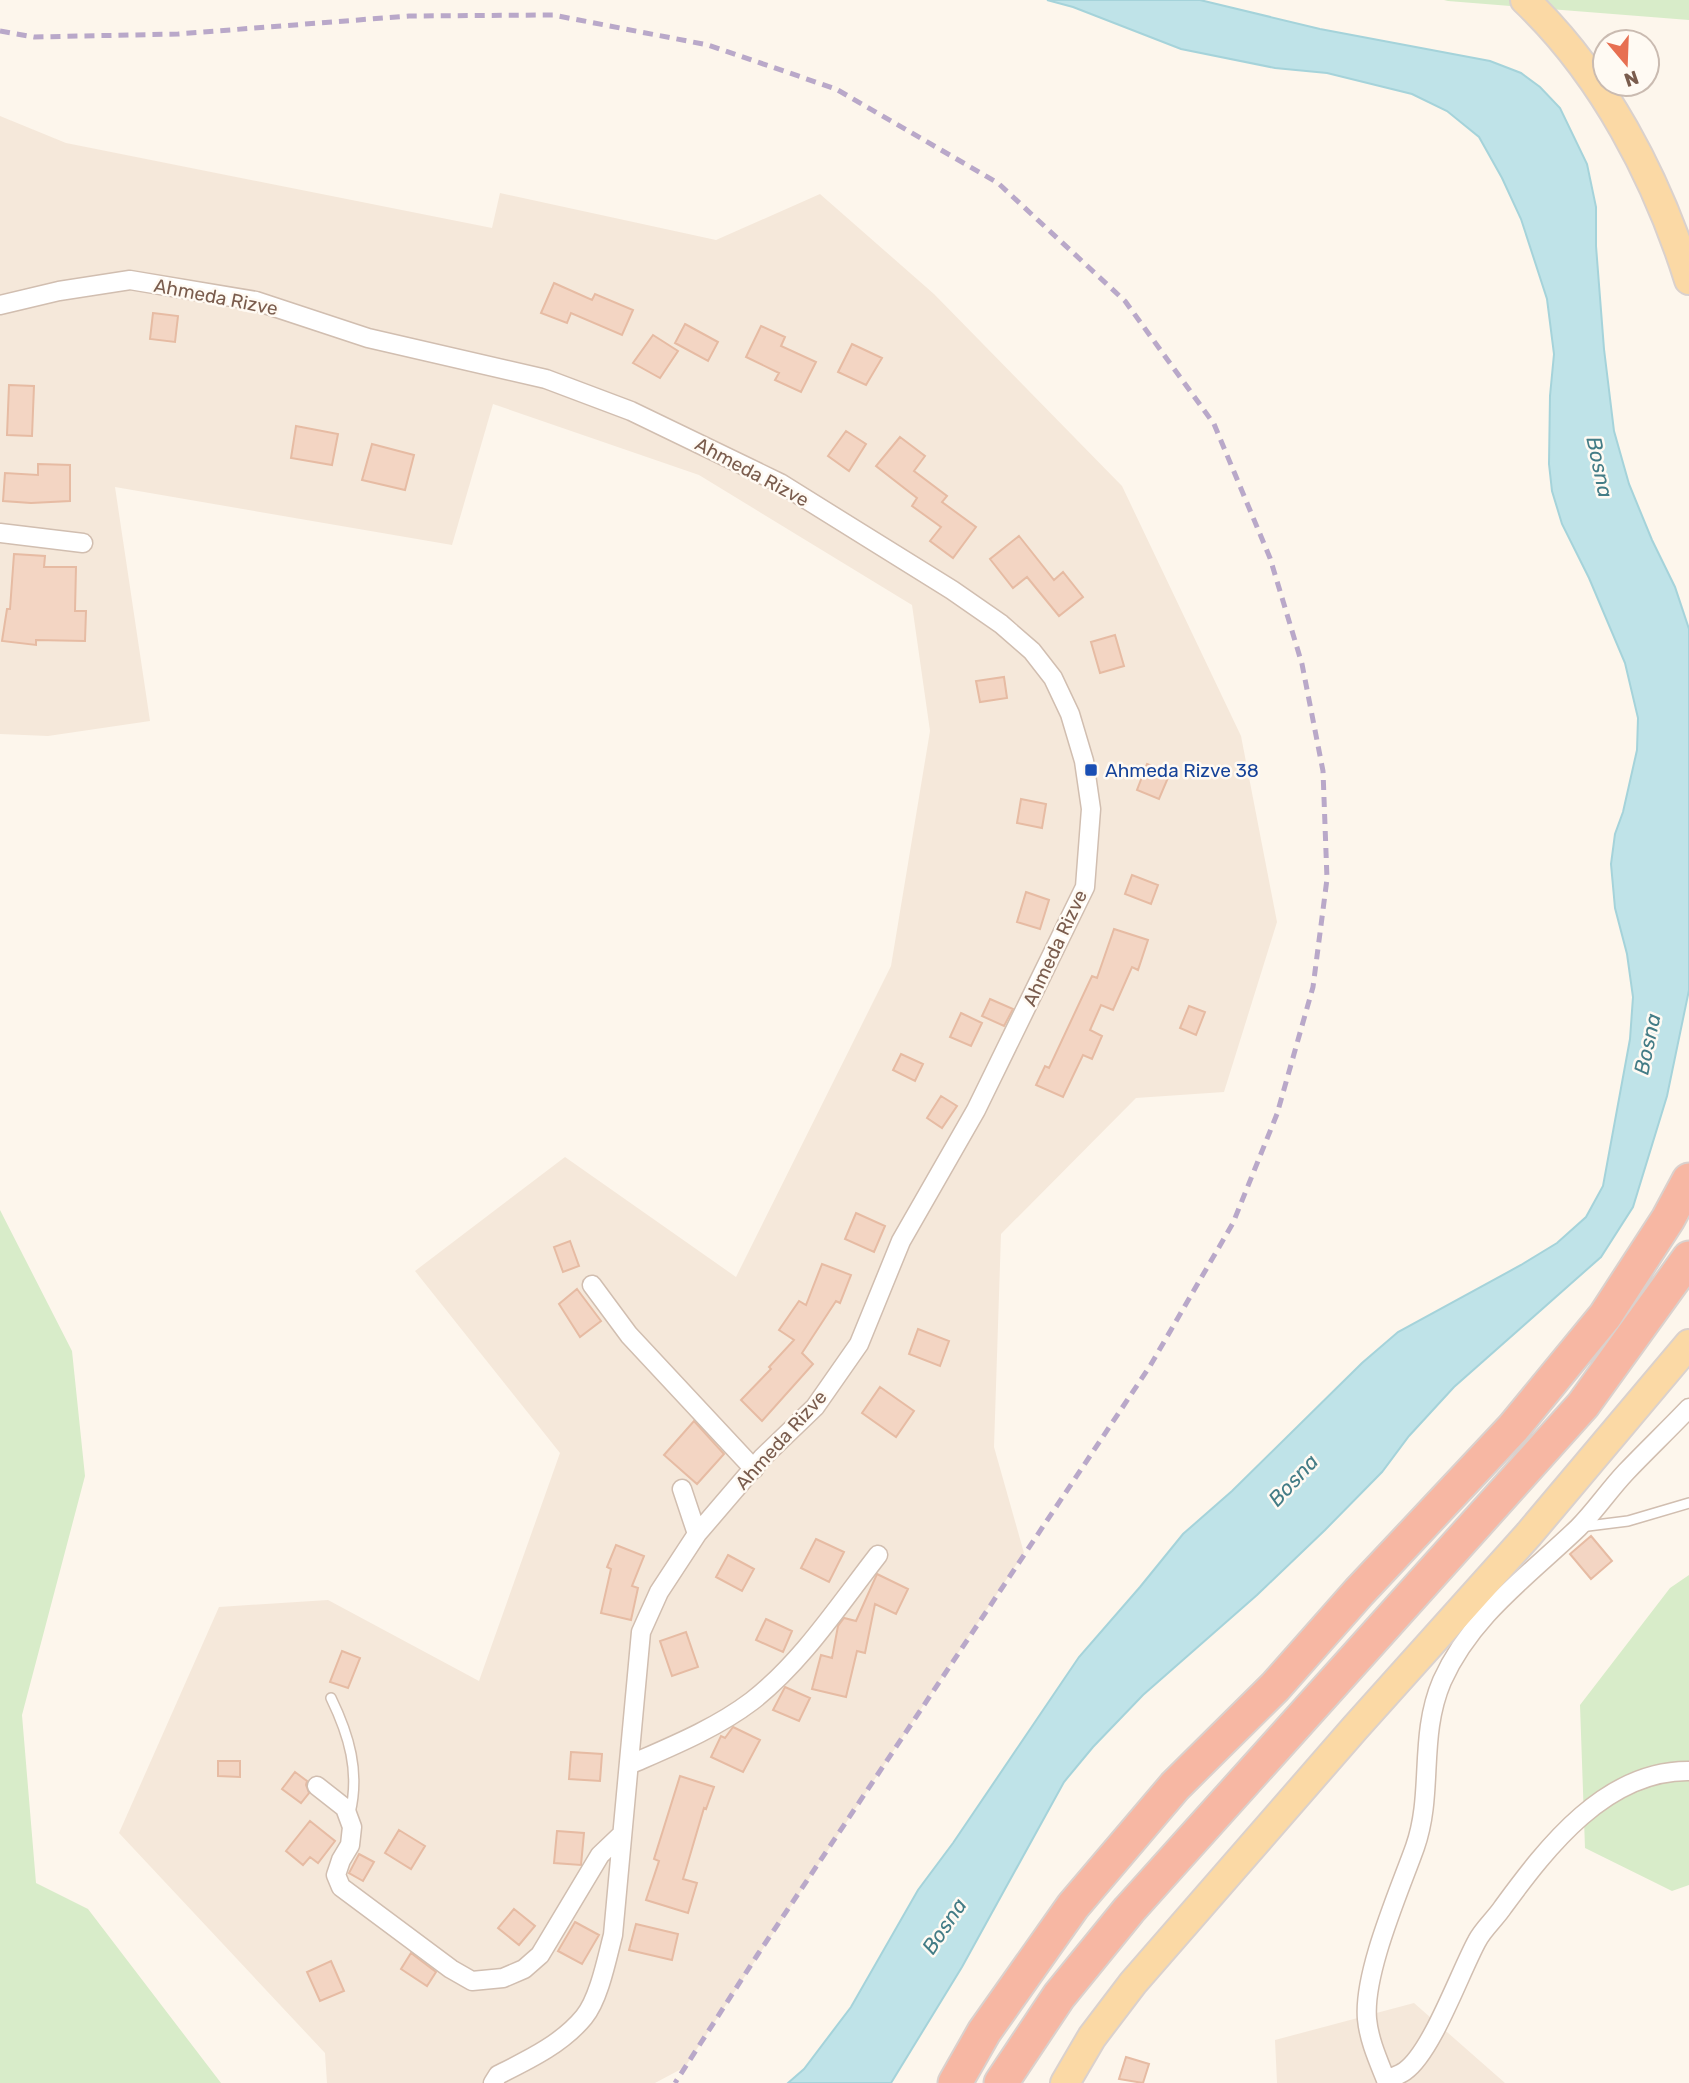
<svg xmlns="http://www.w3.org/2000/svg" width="1689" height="2083" font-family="Rubik,sans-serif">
<rect width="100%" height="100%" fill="#fdf6ec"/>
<path fill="#f5e8da" d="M 0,116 L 66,143 L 492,228 L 500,193 L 716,240 L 820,194 L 934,294 L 1122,486 L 1241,736 L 1277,922 L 1224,1092 L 1136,1098 L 1001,1234 L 994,1447 L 1024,1553 L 685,2067 L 655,2083 L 327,2083 L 325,2053 L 119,1833 L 219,1607 L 328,1600 L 479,1681 L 560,1453 L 415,1271 L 565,1157 L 736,1277 L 891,966 L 930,731 L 912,605 L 699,475 L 493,404 L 452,545 L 115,487 L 150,721 L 48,736 L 0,734 Z
M 1414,2003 L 1505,2083 L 1277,2083 L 1275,2040 Z"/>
<path fill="#d8ecc9" d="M 1444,0 L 1689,0 L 1689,20 L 1448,1 Z
M 0,1210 L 72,1351 L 85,1476 L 22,1715 L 36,1883 L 88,1909 L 221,2083 L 0,2083 Z
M 1689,1575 L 1689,1885 L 1672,1891 L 1585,1848 L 1580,1705 L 1670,1588 Z"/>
<path fill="#bfe3e8" stroke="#a5d3da" stroke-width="2" d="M 1047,0 L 1200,0 L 1320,29 L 1490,61 L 1521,73 L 1540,87 L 1560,108 L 1587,164 L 1596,207 L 1596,246 L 1604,349 L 1614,431 L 1629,484 L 1652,540 L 1675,587 L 1689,629 L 1689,990 L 1667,1096 L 1633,1207 L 1601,1257 L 1454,1387 L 1409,1436 L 1382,1472 L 1325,1530 L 1257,1595 L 1143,1695 L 1093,1747 L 1064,1782 L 962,1967 L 891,2083 L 788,2083 L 804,2069 L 851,2007 L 918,1890 L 953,1843 L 1079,1657 L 1140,1587 L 1183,1534 L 1232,1491 L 1362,1363 L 1398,1332 L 1521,1265 L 1557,1243 L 1586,1217 L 1603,1186 L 1630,1039 L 1633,997 L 1627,954 L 1615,908 L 1611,864 L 1615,834 L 1623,812 L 1637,750 L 1638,718 L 1625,663 L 1589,578 L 1562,524 L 1552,491 L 1549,464 L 1550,396 L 1554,354 L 1547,299 L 1521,219 L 1502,178 L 1479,137 L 1447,111 L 1412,94 L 1327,73 L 1275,68 L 1181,49 L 1073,7 Z"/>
<path fill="#f3d5c3" stroke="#e6bba3" stroke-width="2" d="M 554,283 L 592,300 L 595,294 L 633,310 L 622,335 L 571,313 L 567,323 L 541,313 Z
M 153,313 L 178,316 L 175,342 L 150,339 Z
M 685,324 L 718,342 L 708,361 L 675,343 Z
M 761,326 L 785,337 L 781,346 L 816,362 L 801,392 L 775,380 L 779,373 L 746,357 Z
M 653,335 L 678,351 L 660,378 L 633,363 Z
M 852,344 L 882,358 L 866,385 L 838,372 Z
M 9,385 L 34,386 L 32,436 L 7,435 Z
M 296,426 L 338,434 L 332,465 L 291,458 Z
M 846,431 L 866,444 L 849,471 L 828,456 Z
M 900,437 L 925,456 L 914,471 L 947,496 L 942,502 L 976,527 L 953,558 L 930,541 L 941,527 L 912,506 L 917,498 L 876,466 Z
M 372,444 L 414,455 L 405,490 L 362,480 Z
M 38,464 L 70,465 L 70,501 L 31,503 L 3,501 L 5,473 L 38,475 Z
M 1019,536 L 1054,580 L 1063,572 L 1083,597 L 1059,616 L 1027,577 L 1013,588 L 990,559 Z
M 14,554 L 45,556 L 44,567 L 76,567 L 75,611 L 86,611 L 85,641 L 36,640 L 36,645 L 2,641 L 7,609 L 10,609 Z
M 1115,635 L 1124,666 L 1100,673 L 1091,642 Z
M 1004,677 L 1007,698 L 980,702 L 976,681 Z
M 1147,764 L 1170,773 L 1159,799 L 1137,790 Z
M 1021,799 L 1046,804 L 1042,828 L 1017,823 Z
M 1132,875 L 1158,885 L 1151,904 L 1125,894 Z
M 1026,892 L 1049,900 L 1040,929 L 1017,922 Z
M 1114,929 L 1148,940 L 1138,970 L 1132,967 L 1113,1010 L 1101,1005 L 1090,1030 L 1102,1036 L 1092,1059 L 1083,1055 L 1063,1097 L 1036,1085 L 1045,1066 L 1049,1068 L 1092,976 L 1097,978 Z
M 990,999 L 1013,1009 L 1004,1026 L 982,1016 Z
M 1189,1006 L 1205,1012 L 1196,1035 L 1180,1028 Z
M 961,1013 L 982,1023 L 971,1046 L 950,1037 Z
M 901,1054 L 923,1064 L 915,1081 L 893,1070 Z
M 941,1096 L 957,1106 L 942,1128 L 927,1118 Z
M 856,1213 L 885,1226 L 874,1252 L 845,1239 Z
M 570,1241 L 579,1266 L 563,1272 L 554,1247 Z
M 822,1264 L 851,1275 L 840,1303 L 836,1301 L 802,1353 L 813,1364 L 762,1421 L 741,1400 L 771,1369 L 769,1367 L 794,1340 L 779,1330 L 799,1301 L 806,1305 Z
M 577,1289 L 601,1321 L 580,1337 L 559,1304 Z
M 918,1329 L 949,1341 L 940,1366 L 909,1354 Z
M 880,1387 L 914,1411 L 896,1437 L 862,1413 Z
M 694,1421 L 724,1454 L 697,1484 L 664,1455 Z
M 1591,1536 L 1612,1561 L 1591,1579 L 1570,1554 Z
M 816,1539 L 844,1552 L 829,1582 L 801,1568 Z
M 616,1545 L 644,1556 L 632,1586 L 638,1588 L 631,1620 L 601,1613 L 611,1569 L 607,1567 Z
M 728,1555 L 754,1569 L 742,1591 L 716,1577 Z
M 877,1574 L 908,1589 L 896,1614 L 875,1604 L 865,1653 L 857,1651 L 846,1697 L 812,1689 L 821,1655 L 832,1658 L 838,1626 L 844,1618 L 856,1621 Z
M 766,1619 L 792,1631 L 783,1652 L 756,1640 Z
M 686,1632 L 698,1667 L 672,1676 L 660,1641 Z
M 342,1651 L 360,1658 L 348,1688 L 330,1682 Z
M 785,1687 L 810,1698 L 799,1721 L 773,1710 Z
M 733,1727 L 760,1740 L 743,1772 L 711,1757 L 721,1736 L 725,1738 Z
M 571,1752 L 602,1754 L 600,1781 L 569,1779 Z
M 218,1761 L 240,1761 L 240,1777 L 218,1776 Z
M 295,1772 L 307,1781 L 306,1785 L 309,1793 L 301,1803 L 282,1789 Z
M 680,1776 L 714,1787 L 706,1809 L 704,1808 L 683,1879 L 697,1883 L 688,1913 L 646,1900 L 659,1861 L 654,1859 Z
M 310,1821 L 335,1841 L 318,1863 L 310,1857 L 303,1865 L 286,1851 Z
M 399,1830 L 425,1846 L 411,1869 L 385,1853 Z
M 557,1831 L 584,1833 L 581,1865 L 554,1863 Z
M 359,1854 L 374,1862 L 363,1881 L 349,1873 Z
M 514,1909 L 535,1926 L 519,1945 L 498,1928 Z
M 575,1922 L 599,1935 L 582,1964 L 558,1951 Z
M 636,1924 L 678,1934 L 672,1960 L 629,1950 Z
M 411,1953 L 436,1972 L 427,1986 L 401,1969 Z
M 331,1961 L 344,1991 L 320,2001 L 307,1972 Z
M 1126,2057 L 1149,2064 L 1143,2083 L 1119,2079 Z"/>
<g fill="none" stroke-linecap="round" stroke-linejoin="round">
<defs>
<path id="lane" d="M 1580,1527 L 1628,1521 L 1689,1503
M 331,1698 C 349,1735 360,1772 350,1813"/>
<path id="street" d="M 0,305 L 59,291 L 130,280 L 256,301 L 368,338 L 546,379 L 631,411 L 780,483 L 952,590 L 1001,624 L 1032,651 L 1053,678 L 1070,714 L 1084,761 L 1091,809 L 1085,887 L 976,1110 L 901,1241 L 859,1344 L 815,1407 L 762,1458 L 697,1534 L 659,1592 L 641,1632 L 613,1935 C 607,1958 599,1999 584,2017 C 562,2044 528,2060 498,2075 L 493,2083
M 0,533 L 83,543
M 592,1285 L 629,1335 L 754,1469
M 1689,1408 C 1668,1430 1647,1450 1626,1472 C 1609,1490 1595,1511 1578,1528 C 1528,1576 1471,1616 1442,1681 C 1418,1737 1434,1793 1415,1847 C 1399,1892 1363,1973 1367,2019 C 1369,2040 1378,2060 1386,2080 C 1392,2077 1400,2075 1405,2071 C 1432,2052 1460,1972 1477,1941 C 1483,1929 1495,1919 1503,1907 C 1547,1847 1606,1770 1689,1771
M 682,1489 L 697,1534
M 629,1765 C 670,1747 715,1729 752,1701 C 802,1662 839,1605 878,1555
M 317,1786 L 345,1808 L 352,1827 L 350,1845 L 341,1860 L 336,1875 L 341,1887 L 451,1969 L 472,1981 L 503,1978 L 524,1969 L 540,1955 L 600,1855 L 621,1835"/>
<path id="primary" d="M 1525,0 C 1603,74 1657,178 1689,280
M 1065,2083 L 1092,2037 L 1133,1983 L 1355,1728 L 1529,1534 L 1689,1344"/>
<path id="highway" d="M 955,2083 L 984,2032 L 1073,1906 L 1175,1786 L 1275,1687 L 1359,1592 L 1513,1428 L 1605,1316 L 1668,1219 L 1689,1180
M 1001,2083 L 1059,1996 L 1129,1910 L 1583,1405 L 1689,1258"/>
</defs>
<use href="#lane" stroke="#d1beb0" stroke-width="12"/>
<use href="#street" stroke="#d1beb0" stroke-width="21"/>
<use href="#primary" stroke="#dad1cd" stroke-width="32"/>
<use href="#highway" stroke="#dad1cd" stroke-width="37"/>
<use href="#lane" stroke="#fff" stroke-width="9"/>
<use href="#street" stroke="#fff" stroke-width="18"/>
<use href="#primary" stroke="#fbd9a5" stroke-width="28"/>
<use href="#highway" stroke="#f7b7a3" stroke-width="33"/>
<path stroke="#b9a8c9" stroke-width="5" stroke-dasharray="10 7" stroke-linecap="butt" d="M 0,31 L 34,37 L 178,34 L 409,16 L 553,15 L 708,45 L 836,89 L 998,183 L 1125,301 L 1214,424 L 1270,558 L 1302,664 L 1323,771 L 1327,879 L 1313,987 L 1277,1114 L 1233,1223 L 1150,1366 L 758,1954 L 675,2083"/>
</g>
<rect fill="#1a4fb4" stroke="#fffaf3" stroke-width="2.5" x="1084" y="763" width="14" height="14" rx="3.5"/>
<g text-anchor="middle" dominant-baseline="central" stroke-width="5" stroke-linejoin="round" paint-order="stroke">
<g font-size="19" fill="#7a5c4d" stroke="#fffaf3">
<text transform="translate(216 297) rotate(11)">Ahmeda Rizve</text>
<text transform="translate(752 472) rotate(28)">Ahmeda Rizve</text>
<text transform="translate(1055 948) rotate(-65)">Ahmeda Rizve</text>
<text transform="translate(781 1440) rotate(-48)">Ahmeda Rizve</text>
</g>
<g font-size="19" fill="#164399" stroke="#fffaf3" text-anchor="start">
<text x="1105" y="770">Ahmeda Rizve 38</text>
</g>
<g font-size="21" font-style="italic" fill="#437c86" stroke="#fffaf3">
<text transform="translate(1600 467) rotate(78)">Bosna</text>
<text transform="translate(1647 1044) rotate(-78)">Bosna</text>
<text transform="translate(1293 1480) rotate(-47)">Bosna</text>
<text transform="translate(944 1926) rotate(-56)">Bosna</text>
</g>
</g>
<g transform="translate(1626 63) rotate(161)"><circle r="33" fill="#fffaf3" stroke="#cabbb1" stroke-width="2"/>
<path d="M0-5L12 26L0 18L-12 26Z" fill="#e76f51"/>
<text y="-10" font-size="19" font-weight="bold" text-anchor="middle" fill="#7a5c4d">N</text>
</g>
</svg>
